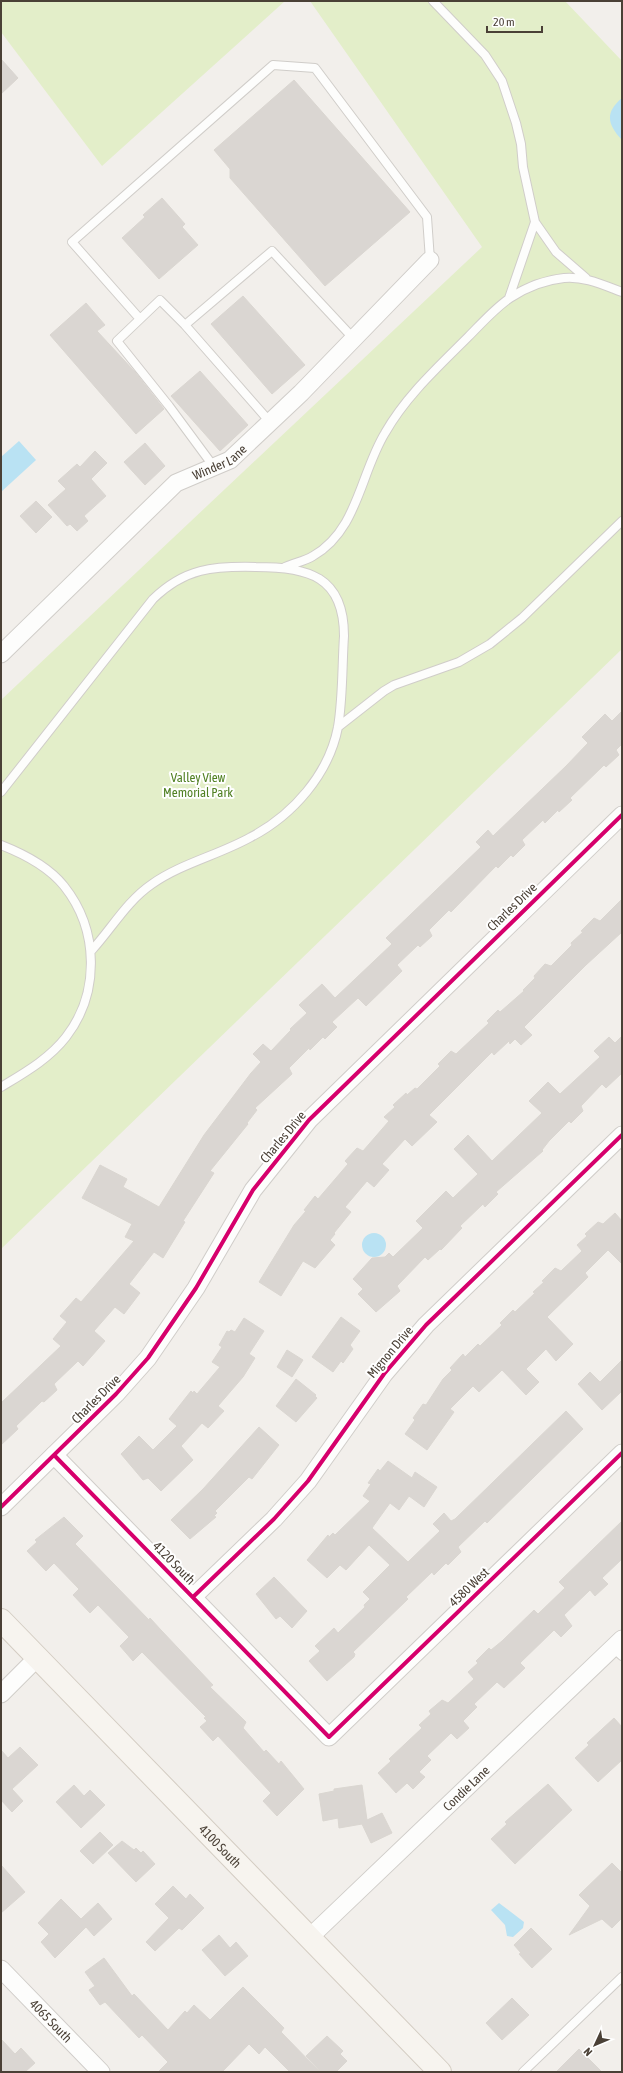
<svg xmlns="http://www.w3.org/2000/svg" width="623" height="2073" font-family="'Asap Condensed',sans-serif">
<rect width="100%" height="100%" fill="#f2efeb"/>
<path fill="#e3eec9" d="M 1,1 L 285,1 L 102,166 L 1,32 Z
M 310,1 L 565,1 L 622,61 L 622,649 L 1,1249 L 1,700 L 482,247 Z"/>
<path fill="#b9e2f3" d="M 622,98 L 622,140 C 608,125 604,113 622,98 Z
M 19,441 L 36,460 L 1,492 L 1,457 Z
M362 1245a12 12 0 1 1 24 0a12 12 0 1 1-24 0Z
M 499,1903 L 524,1922 L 523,1928 L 513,1937 L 507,1936 L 505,1925 L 491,1910 Z"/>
<path fill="#dad6d2" stroke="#dad6d1" d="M 1,59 L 18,78 L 1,94 Z
M 294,80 L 410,212 L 325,286 L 230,178 L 230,169 L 214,150 Z
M 162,198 L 185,224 L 182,227 L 198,245 L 159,279 L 122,238 L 145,217 L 143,215 Z
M 243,296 L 305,365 L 272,394 L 211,324 Z
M 86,303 L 105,325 L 97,331 L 135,372 L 164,409 L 136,434 L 50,335 Z
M 200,371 L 248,425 L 220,451 L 171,396 Z
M 145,443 L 165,466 L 145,485 L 124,462 Z
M 95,451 L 107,463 L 91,479 L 106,496 L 84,516 L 88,521 L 77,531 L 70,524 L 67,526 L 48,505 L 66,489 L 58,481 L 77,464 L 80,467 Z
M 36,501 L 52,517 L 36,533 L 20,516 Z
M 622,711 L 622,744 L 616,750 L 619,755 L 606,767 L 604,765 L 570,798 L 572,800 L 559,812 L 558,810 L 545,823 L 543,820 L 522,840 L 525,845 L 513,857 L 511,855 L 498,868 L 496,866 L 451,912 L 449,910 L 429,930 L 432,936 L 420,947 L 418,945 L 397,965 L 402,971 L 366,1006 L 358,998 L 332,1022 L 337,1027 L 325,1039 L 323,1037 L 310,1050 L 309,1048 L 289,1068 L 292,1074 L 255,1108 L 257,1110 L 247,1123 L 248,1124 L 210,1171 L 214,1173 L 183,1221 L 185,1222 L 163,1258 L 154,1252 L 129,1284 L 140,1293 L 124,1314 L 115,1307 L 94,1331 L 105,1341 L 83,1366 L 78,1361 L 54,1384 L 57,1390 L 44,1402 L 42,1401 L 16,1426 L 18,1429 L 1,1445 L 1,1403 L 61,1346 L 53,1339 L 67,1322 L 60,1316 L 76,1298 L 81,1302 L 134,1241 L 125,1237 L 132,1224 L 82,1198 L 100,1165 L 127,1179 L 123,1187 L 159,1207 L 204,1135 L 251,1073 L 261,1062 L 253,1054 L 263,1044 L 271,1051 L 291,1030 L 290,1029 L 307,1013 L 299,1005 L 322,984 L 335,998 L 392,944 L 386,938 L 481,847 L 476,842 L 488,830 L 493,836 L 566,766 L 588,743 L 582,737 L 605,714 L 612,721 Z
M 622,899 L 622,932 L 586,965 L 524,1027 L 532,1035 L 521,1045 L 515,1039 L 510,1044 L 509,1041 L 494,1055 L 492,1052 L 429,1115 L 437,1122 L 412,1146 L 405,1139 L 382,1164 L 389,1170 L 374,1187 L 367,1181 L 345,1207 L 351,1212 L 334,1233 L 335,1234 L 330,1240 L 335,1245 L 315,1268 L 303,1261 L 281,1296 L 259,1282 L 294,1225 L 306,1211 L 304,1210 L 315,1196 L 318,1199 L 348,1164 L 345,1161 L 357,1148 L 363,1151 L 389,1121 L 384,1117 L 395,1107 L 393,1105 L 406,1093 L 407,1095 L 415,1088 L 417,1089 L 440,1066 L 438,1064 L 451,1051 L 456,1054 L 489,1023 L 487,1021 L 498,1010 L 500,1012 L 524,991 L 523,990 L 535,978 L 534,976 L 545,964 L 551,966 L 572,945 L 571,943 L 583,932 L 581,931 L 594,918 L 600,921 Z
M 622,1036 L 622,1073 L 606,1088 L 602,1084 L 581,1106 L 583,1111 L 571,1123 L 569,1121 L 549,1141 L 542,1150 L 543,1151 L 496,1192 L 498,1194 L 485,1207 L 483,1204 L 460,1226 L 462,1228 L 441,1250 L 440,1249 L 428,1260 L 425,1257 L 397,1286 L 400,1291 L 376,1312 L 358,1294 L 363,1289 L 353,1279 L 372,1258 L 385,1257 L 389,1253 L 393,1257 L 423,1228 L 416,1221 L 446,1191 L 453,1198 L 478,1174 L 454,1149 L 468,1135 L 492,1161 L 542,1113 L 529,1101 L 548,1082 L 560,1094 L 600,1057 L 594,1051 L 609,1037 L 615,1043 Z
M 615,1213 L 622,1221 L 622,1264 L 608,1250 L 585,1273 L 588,1277 L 547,1317 L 573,1344 L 556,1361 L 546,1349 L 526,1369 L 539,1382 L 526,1395 L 502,1370 L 479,1392 L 473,1386 L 450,1409 L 454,1412 L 427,1450 L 405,1434 L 415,1420 L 413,1418 L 423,1404 L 426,1405 L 443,1379 L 452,1370 L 450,1368 L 463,1354 L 465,1357 L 478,1344 L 480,1346 L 502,1325 L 500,1323 L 513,1310 L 515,1312 L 535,1293 L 533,1292 L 544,1282 L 542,1281 L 555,1268 L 561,1271 L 582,1251 L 577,1245 L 587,1236 L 585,1234 L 598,1222 L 603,1224 Z
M 341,1317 L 360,1331 L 350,1345 L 353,1349 L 343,1363 L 341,1361 L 333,1372 L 312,1357 Z
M 244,1318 L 264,1331 L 249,1354 L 255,1358 L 243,1377 L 218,1406 L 224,1411 L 208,1428 L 202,1423 L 181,1446 L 193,1460 L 161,1491 L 148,1478 L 143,1480 L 121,1454 L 139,1436 L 153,1450 L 177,1426 L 169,1419 L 191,1391 L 193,1393 L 194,1391 L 197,1394 L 220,1367 L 212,1362 L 222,1347 L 219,1345 L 227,1331 L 229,1332 L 231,1330 L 235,1332 Z
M 287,1350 L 303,1360 L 292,1377 L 277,1367 Z
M 622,1360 L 622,1391 L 602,1410 L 578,1384 L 590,1372 L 600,1382 Z
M 296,1379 L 316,1395 L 315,1396 L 317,1398 L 296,1422 L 276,1406 Z
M 566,1411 L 583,1429 L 487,1523 L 485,1521 L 458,1547 L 461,1552 L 448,1565 L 446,1563 L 434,1575 L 432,1572 L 406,1597 L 408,1599 L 353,1652 L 355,1654 L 354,1657 L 327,1681 L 309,1661 L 320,1651 L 315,1646 L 334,1628 L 338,1633 L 365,1607 L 364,1605 L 370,1599 L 363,1592 L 390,1565 L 369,1545 L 346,1570 L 340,1565 L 327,1578 L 307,1560 L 328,1535 L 329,1537 L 333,1533 L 335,1535 L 370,1501 L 363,1496 L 371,1484 L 368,1483 L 378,1469 L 380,1471 L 388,1461 L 412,1478 L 415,1472 L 437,1487 L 424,1507 L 409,1496 L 399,1510 L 390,1503 L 372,1528 L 408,1562 L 440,1531 L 433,1524 L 444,1513 L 451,1521 L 455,1519 Z
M 259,1427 L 279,1445 L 252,1479 L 249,1477 L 215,1511 L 217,1513 L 214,1516 L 216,1517 L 190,1539 L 171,1520 L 203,1489 Z
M 64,1517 L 83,1536 L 75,1544 L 149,1620 L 150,1618 L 161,1630 L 213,1685 L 210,1687 L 246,1722 L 243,1728 L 264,1752 L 266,1750 L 279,1764 L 281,1761 L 304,1789 L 277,1816 L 263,1801 L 271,1793 L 218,1736 L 213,1741 L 200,1727 L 207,1721 L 204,1718 L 206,1717 L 142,1652 L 133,1661 L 120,1646 L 129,1637 L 98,1605 L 90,1613 L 73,1595 L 79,1589 L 54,1563 L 46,1571 L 27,1551 L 37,1542 L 35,1540 Z
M 622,1521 L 622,1559 L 602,1578 L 608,1584 L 595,1596 L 590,1590 L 564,1615 L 572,1626 L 561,1637 L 554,1630 L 520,1663 L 525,1668 L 504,1688 L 497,1682 L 474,1704 L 477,1707 L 463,1721 L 469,1728 L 457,1739 L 451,1733 L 427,1756 L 431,1760 L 419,1772 L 425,1777 L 413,1789 L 407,1783 L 396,1793 L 378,1773 L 391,1761 L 389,1759 L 422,1728 L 419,1725 L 431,1714 L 429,1711 L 442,1700 L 448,1703 L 474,1679 L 468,1672 L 478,1663 L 476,1661 L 489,1648 L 491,1650 L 502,1641 L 534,1610 L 538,1614 L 565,1588 L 559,1582 Z
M 274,1577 L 307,1611 L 292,1628 L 280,1616 L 276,1619 L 256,1594 Z
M 614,1718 L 622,1727 L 622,1760 L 598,1782 L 575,1758 L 589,1745 L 587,1743 Z
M 20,1747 L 38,1765 L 12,1789 L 23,1801 L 12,1812 L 1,1800 L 1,1750 L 8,1758 Z
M 548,1784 L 572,1810 L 515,1864 L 491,1839 L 507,1824 L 505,1822 Z
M 74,1785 L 84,1796 L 90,1790 L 105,1805 L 81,1828 L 56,1802 Z
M 362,1785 L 367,1820 L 382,1813 L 392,1833 L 371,1843 L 362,1824 L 339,1828 L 338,1818 L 323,1821 L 319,1794 L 334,1791 L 334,1789 Z
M 100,1832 L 113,1845 L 93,1864 L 80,1851 Z
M 122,1841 L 134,1850 L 136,1848 L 141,1853 L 143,1851 L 155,1864 L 136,1882 L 108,1853 Z
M 612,1863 L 622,1873 L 622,1918 L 612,1928 L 602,1919 L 569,1935 L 590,1906 L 579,1895 Z
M 1,1865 L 25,1892 L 1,1913 Z
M 173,1886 L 186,1899 L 190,1894 L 204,1908 L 182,1930 L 179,1928 L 155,1951 L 146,1942 L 169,1918 L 155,1904 Z
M 61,1899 L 81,1919 L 98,1903 L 112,1919 L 94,1936 L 86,1927 L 55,1958 L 41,1942 L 49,1934 L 38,1923 Z
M 531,1928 L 552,1949 L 532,1968 L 519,1954 L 521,1953 L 514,1945 Z
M 219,1935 L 230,1948 L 236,1942 L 248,1956 L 225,1976 L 202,1950 Z
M 104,1958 L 132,1996 L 134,1994 L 168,2030 L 185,2011 L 187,2013 L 194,2005 L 210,2020 L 243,1987 L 284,2028 L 281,2032 L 320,2072 L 290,2072 L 265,2047 L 259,2054 L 249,2044 L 222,2072 L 158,2072 L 168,2062 L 142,2035 L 139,2038 L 105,2002 L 100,2005 L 89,1990 L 95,1986 L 85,1972 Z
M 512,1998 L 529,2015 L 502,2040 L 486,2023 Z
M 327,2036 L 343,2051 L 340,2054 L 347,2061 L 336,2072 L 321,2072 L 306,2056 Z
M 1,2039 L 15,2054 L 21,2048 L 35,2063 L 25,2072 L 1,2072 Z
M 579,2049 L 602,2072 L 556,2072 Z"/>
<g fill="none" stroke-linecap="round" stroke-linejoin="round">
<defs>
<path id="service" d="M 433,1 L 485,55 L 502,81 L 516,123 L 521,144 L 523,167 L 535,222 L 556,252 L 586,278
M 509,298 L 535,222
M 140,319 L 72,242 L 273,65 L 315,68 L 427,217 L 430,260
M 185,325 L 160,300 L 117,341 L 169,406 L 214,467
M 270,422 L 185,325 L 272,251 L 354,339
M 285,567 C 294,563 305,561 313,556 C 358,530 360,474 385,433 C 406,396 438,367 468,337 C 481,324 495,308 510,298 C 525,288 545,280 564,278 C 584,276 603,285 622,292
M 338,727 L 384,691 L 394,685 L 459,662 L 490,644 L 522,618 L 622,521
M 1,792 L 153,599 C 185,568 213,566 256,567 C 308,567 344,576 344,636 C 342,666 343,697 338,727 C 329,774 293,815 251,837 C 219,855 182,863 152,884 C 127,901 112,928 92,950
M 1,845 C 24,854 48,866 64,886 C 99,930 100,993 66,1037 C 49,1059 24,1073 1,1087
M 613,1648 L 622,1656
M 523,2072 L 622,1977"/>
<g id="minor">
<path id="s1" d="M 1,654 L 176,483 L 230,460 L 301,393 L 430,260"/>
<path d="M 54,1455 L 329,1737 L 622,1453"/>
<path d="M 1,1507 L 116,1394 L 148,1358 L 196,1288 L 253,1190 L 309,1120 L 622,815"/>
<path d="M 193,1597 L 274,1519 L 308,1481 L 384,1374 L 426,1325 L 622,1135"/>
<path d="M 1,1694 L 37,1658"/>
<path id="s2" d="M 309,1938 L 622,1639"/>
<path id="s3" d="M 1,1969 L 101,2072"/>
</g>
<g id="secondary">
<path id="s4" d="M 1,1620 L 440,2072"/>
</g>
</defs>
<use href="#service" stroke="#d0cdc9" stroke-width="10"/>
<use href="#minor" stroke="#d0cdc9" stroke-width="19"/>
<use href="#secondary" stroke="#d4cdc3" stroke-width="24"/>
<use href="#service" stroke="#fdfdfc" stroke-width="8"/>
<use href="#minor" stroke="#fdfdfc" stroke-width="17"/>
<use href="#secondary" stroke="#f7f4ef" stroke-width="22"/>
<defs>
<path id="cycleway" d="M 54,1455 L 329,1737 L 622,1453
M 1,1507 L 116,1394 L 148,1358 L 196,1288 L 253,1190 L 309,1120 L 622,815
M 193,1597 L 274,1519 L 308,1481 L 384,1374 L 426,1325 L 622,1135"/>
</defs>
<use href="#cycleway" stroke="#fff" stroke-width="6"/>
<use href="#cycleway" stroke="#d6006c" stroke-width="4"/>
</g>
<g text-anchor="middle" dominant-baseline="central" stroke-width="4" stroke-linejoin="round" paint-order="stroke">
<g font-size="13" fill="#4a4036" stroke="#fff">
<text stroke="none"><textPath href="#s1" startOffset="293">Winder Lane</textPath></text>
<text transform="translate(512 907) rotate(-44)">Charles Drive</text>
<text transform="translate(283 1137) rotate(-50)">Charles Drive</text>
<text transform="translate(390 1352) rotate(-50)">Mignon Drive</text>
<text transform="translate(96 1399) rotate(-45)">Charles Drive</text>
<text transform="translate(174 1563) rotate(46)">4120 South</text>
<text transform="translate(469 1587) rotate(-44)">4580 West</text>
<text stroke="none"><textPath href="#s2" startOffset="217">Condie Lane</textPath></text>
<text stroke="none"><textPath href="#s4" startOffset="315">4100 South</textPath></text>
<text stroke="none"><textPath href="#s3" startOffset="72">4065 South</textPath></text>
</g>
<g font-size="13" fill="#518124" stroke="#fff">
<text x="198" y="777">Valley View<tspan x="198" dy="15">Memorial Park</tspan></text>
</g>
</g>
<rect width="623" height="2073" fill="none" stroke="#4a4036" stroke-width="4"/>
<g transform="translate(595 2045) rotate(226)" stroke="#ffffff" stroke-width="3" paint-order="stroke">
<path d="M0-3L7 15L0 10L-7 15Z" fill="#4a4036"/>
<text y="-6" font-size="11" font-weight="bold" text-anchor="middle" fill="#4a4036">N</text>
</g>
<path d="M487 26v6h55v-6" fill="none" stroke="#4a4036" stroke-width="2"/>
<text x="493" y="26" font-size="12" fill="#4a4036" stroke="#ffffff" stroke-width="3" paint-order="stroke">20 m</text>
</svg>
